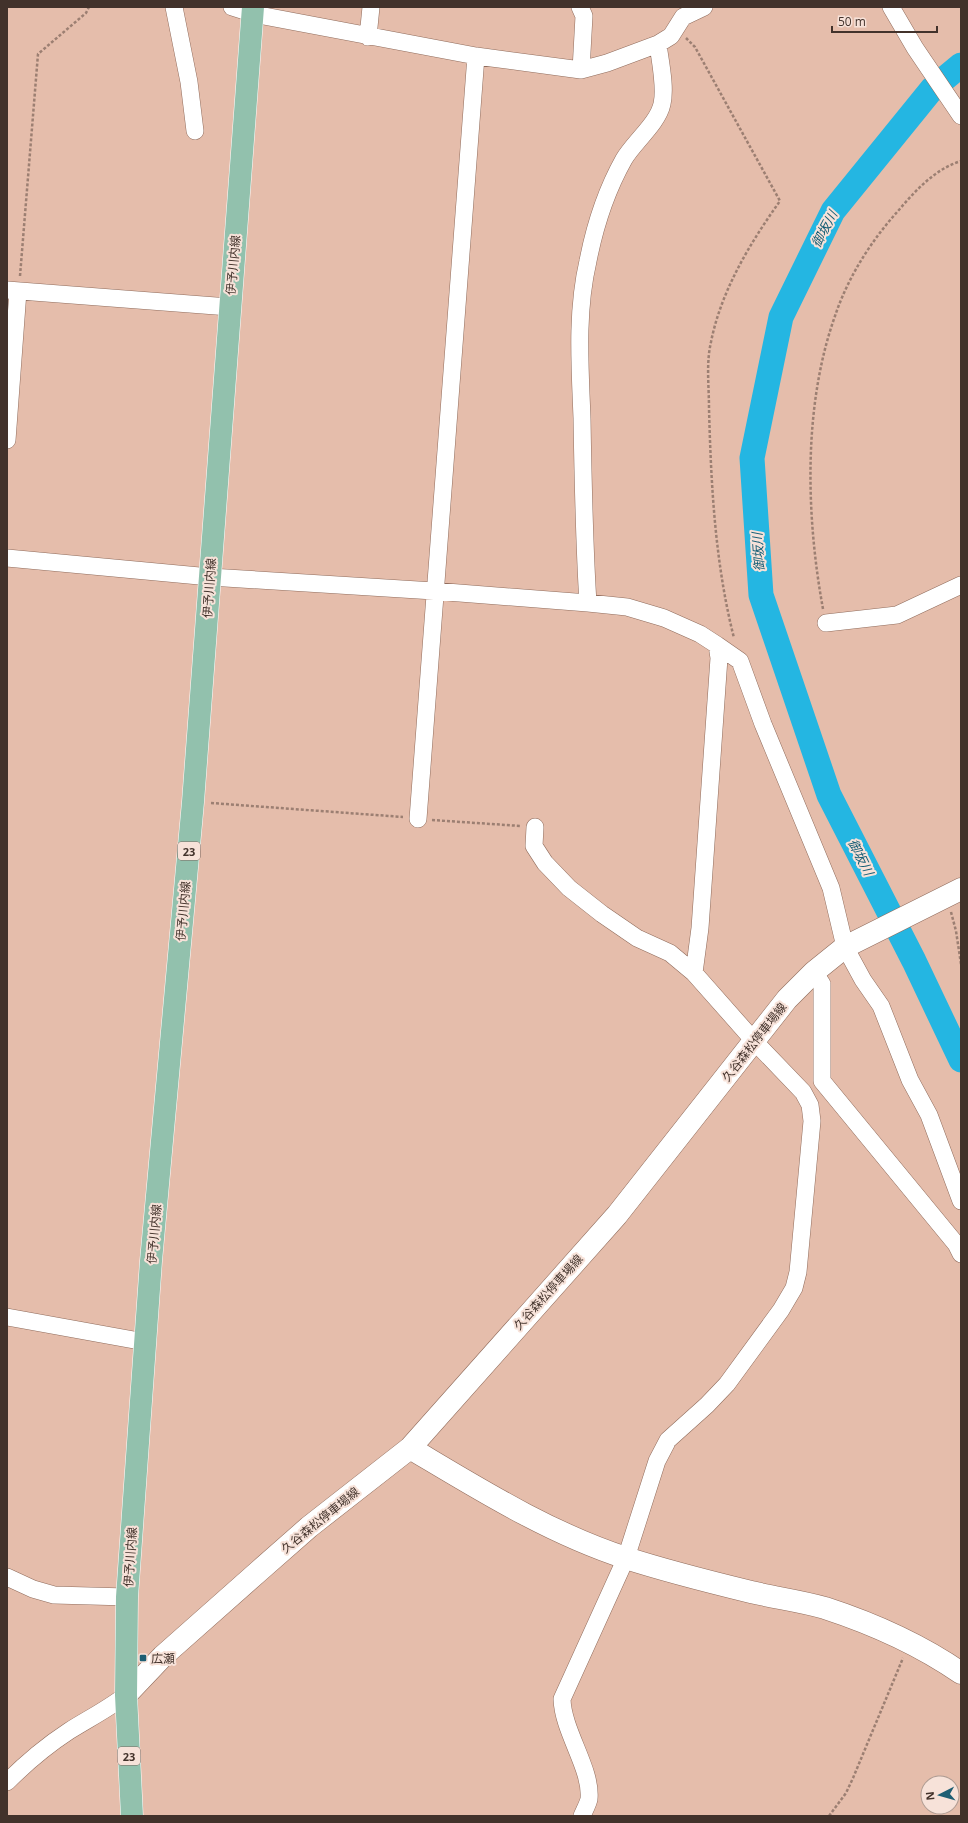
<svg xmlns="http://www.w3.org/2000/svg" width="968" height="1823" font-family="'Open Sans','Noto Sans JP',sans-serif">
<rect width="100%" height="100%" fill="#e5bdab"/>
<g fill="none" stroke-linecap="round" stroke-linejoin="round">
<path stroke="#24b6e2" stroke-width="25" d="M 961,65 L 932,89 L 833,211 L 781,317 L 752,458 L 761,595 L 829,795 L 914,961 L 961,1060"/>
<defs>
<path id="street" d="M 174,7 L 189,82 L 195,131
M 232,7 L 254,14 L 476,56 L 581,70 L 607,63 L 658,44 L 671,36 L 683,17 L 704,7
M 580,7 L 584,16 L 581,70
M 891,7 L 915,48 L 961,116
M 368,37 L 371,7
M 7,290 L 229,307
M 7,440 L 18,291
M 7,558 L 210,577 L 434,591 L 588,603 L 627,607 L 664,618 L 700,634 L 717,645 L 740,661 L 763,724 L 831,888 L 845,947 L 863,980 L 881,1006 L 910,1080 L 929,1115 L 961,1201
M 588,603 C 584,541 583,480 582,418 C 580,366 576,312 588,261 C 595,225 606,191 624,159 C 634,142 658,123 662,104 C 666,87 660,61 658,44
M 826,623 L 897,615 L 961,585
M 418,819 L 476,56
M 535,827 L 534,846 L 545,863 L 569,888 L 602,914 L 637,938 L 670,953 L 694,973 L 755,1042 L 803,1092 L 810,1105 L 812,1121 L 798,1272 L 794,1288 L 781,1310 L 727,1384 L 707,1405 L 668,1440 L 657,1461 L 626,1558 L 562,1699 C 563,1732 592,1769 589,1799 C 588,1804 584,1811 582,1816
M 814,972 L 822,984 L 822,1081 L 956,1244 L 961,1254
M 694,973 L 700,928 L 719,658 L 717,645
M 7,1317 L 145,1342
M 7,1577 L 33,1589 L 54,1595 L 127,1597
M 7,1782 C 26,1763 46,1746 69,1731 C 88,1719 108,1709 126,1695"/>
<path id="secondary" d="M 410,1448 C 479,1489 549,1533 626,1558 C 666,1571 710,1582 751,1592 C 776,1598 801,1601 825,1608 C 874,1624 919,1644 961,1673
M 126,1695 L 163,1656 L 259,1571 L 309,1527 L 410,1448 L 617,1215 L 787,999 L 814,972 L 845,947 L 961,889"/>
<path id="primary" d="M 132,1816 L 126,1695 L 127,1597 L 151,1261 L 193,802 L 253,7"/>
</defs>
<use href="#street" stroke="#906c5c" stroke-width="18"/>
<use href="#secondary" stroke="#906c5c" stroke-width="23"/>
<use href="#primary" stroke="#fff" stroke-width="23"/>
<path stroke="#9c7f72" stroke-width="2.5" stroke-dasharray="3 2" stroke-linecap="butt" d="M 686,38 L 695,47 L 780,201 C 750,243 721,291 711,342 C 706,363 709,386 709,408 C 711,485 715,563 734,638
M 20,276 L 38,54 L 86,13 L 89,7
M 823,609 C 806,516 803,406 835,316 C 848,277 871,241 898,211 C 916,190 935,169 961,161
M 211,803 L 403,817
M 432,820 L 521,826
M 951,912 L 956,931 L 961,964
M 829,1816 L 846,1793 L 853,1778 L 903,1658"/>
<use href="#street" stroke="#fff" stroke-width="17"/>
<use href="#secondary" stroke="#fff" stroke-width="22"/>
<use href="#primary" stroke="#92c1ad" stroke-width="22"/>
</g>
<rect fill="#1e5e73" stroke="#f7e2d9" stroke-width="1.5" x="139" y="1654" width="8" height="8" rx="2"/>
<g text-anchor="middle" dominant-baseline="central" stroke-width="4" stroke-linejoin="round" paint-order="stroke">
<g fill="#f7e2d9" stroke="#78675f" stroke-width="1">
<rect x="178" y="842" width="22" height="18" rx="3"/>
<rect x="118" y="1747" width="22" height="18" rx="3"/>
</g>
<g font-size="11" font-weight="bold" fill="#42322b">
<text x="189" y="851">23</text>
<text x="129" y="1756">23</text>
</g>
<g font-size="12" fill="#42322b" stroke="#f7e2d9">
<text transform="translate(233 265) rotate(-85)">伊予川内線</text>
<text transform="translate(209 588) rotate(-86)">伊予川内線</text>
<text transform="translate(183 911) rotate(-85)">伊予川内線</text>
<text transform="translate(754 1042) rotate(-52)">久谷森松停車場線</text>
<text transform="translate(154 1234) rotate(-85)">伊予川内線</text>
<text transform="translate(548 1292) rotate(-48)">久谷森松停車場線</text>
<text transform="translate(320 1520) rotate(-39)">久谷森松停車場線</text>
<text transform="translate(130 1557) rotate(-86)">伊予川内線</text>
</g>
<g font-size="12" fill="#42322b" stroke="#f7e2d9" text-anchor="start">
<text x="151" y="1658">広瀬</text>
</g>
<g font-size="13" font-style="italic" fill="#165e75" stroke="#f7e2d9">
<text transform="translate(824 229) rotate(-62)">御坂川</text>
<text transform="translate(758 552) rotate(-94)">御坂川</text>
<text transform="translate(861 857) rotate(63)">御坂川</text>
</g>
</g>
<rect width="968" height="1823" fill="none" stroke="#42322b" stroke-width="16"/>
<g transform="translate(940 1795) rotate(264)"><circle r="19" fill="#f7e2d9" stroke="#af9c93"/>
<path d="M0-3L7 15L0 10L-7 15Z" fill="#1e5e73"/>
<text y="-6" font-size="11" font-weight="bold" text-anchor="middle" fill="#42322b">N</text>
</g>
<path d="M832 26v6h105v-6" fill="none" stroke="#42322b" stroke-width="2"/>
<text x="838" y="26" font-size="12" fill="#42322b" stroke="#f7e2d9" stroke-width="3" paint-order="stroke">50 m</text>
</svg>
